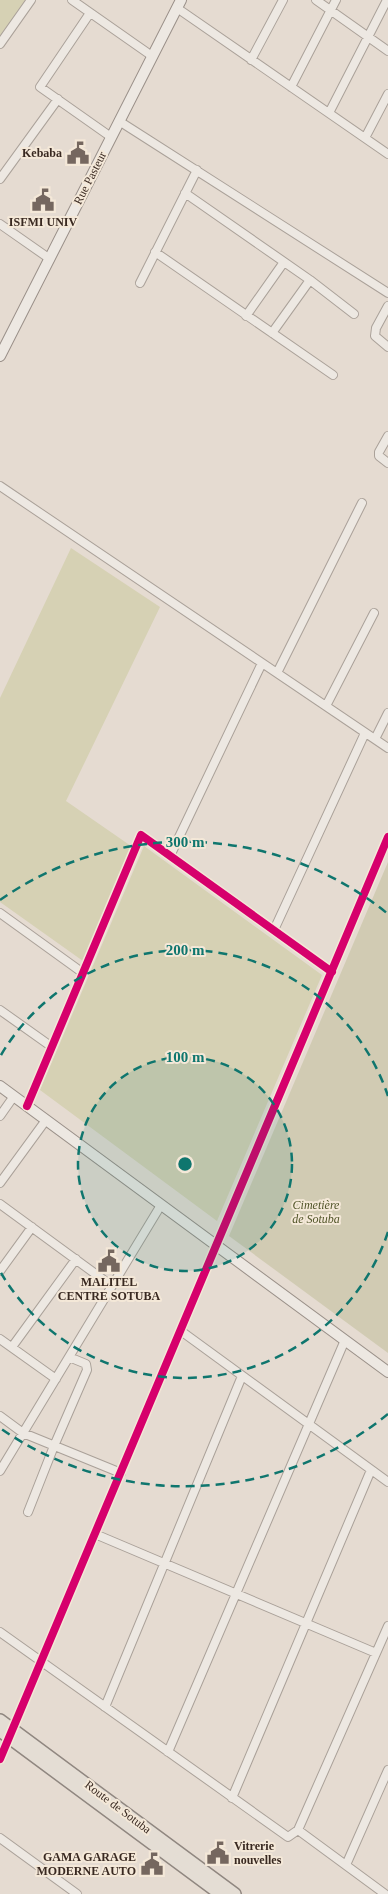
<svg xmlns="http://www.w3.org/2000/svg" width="388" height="1894" font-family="'Times New Roman',serif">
<rect width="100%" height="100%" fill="#e5dbd1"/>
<path fill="#d6d1b4" d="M 0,0 L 26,0 L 0,37 Z
M 71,548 L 160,607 L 66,801 L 131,846 L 83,961 L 0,902 L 0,698 Z
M 144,846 L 322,975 L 217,1221 L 40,1090 Z"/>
<path fill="#d1cbb3" d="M 388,862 L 388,1353 L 229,1236 Z"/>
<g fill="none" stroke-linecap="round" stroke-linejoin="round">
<defs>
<path id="street" d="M 72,0 L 152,56
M 316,0 L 388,51
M 177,8 L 388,154
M 90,13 L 40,87 L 111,137
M 0,44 L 31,0
M 251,60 L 283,0
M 291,87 L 336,0
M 329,113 L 387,0
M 119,121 L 388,293
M 365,138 L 388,94
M 0,179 L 58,99
M 185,193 L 310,280 L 354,314
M 0,224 L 50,259
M 155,252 L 333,375
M 140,283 L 197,170
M 388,306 L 376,328 L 375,336 L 388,347
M 246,316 L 284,262
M 272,333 L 310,280
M 388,436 L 379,452 L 379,456 L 388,463
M 0,486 L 388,748
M 277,673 L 362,503
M 326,706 L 374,613
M 375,739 L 388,713
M 170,856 L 262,663
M 0,913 L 83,973
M 274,930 L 365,733
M 0,1010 L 52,1047
M 27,1106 L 141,835 L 332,972
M 0,1116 L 14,1096
M 0,1183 L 46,1120
M 0,1204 L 112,1286
M 0,1271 L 32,1227
M 181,1331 L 388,1482
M 0,1339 L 56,1379
M 12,1347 L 76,1259
M 0,1416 L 23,1433 L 121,1473
M 0,1471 L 161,1205
M 28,1512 L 54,1446 L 87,1370 L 86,1364 L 69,1357
M 95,1534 L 376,1653
M 0,1632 L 288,1837 L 298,1830 L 385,1894
M 105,1707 L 242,1376
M 168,1752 L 345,1340
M 0,1759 L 388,837
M 232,1798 L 371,1470
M 298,1830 L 388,1626
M 0,1838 L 77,1894
M 346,1865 L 388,1770"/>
<path id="secondary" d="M 0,356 L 181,0
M 0,1086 L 388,1372"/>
<path id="primary" d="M 0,1720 L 235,1894
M 0,1731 L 220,1894"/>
</defs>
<use href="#street" stroke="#aaa199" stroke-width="10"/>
<use href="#secondary" stroke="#9a9089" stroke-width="12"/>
<use href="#primary" stroke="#908780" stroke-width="14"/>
<use href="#street" stroke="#ede8e2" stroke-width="8"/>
<use href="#secondary" stroke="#ede8e2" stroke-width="10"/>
<use href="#primary" stroke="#e4ddd4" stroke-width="11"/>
<defs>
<path id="cycleway" d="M 27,1106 L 141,835 L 332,972
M 0,1759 L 388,837"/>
</defs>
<use href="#cycleway" stroke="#f4e8d8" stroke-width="11"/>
<use href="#cycleway" stroke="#d6006c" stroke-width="8"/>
</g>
<circle cx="185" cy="1164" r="107" fill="#0f766e" fill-opacity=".12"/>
<g fill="none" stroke="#0f766e" stroke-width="2.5" stroke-dasharray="9 6">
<circle cx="185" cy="1164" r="107"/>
<path d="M388 1232A214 214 0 0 1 1 1273M1 1055A214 214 0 0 1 388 1096"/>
<path d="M388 1414A322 322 0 0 1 0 1428M0 900A322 322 0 0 1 388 914"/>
</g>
<defs>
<symbol id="civic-bare" viewBox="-9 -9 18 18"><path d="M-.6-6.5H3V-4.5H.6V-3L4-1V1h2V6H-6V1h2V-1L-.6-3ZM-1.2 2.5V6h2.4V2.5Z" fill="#75675f" stroke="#f4e8d8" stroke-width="2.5" paint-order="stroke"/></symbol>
</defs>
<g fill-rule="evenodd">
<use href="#civic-bare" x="62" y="137" width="32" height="32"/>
<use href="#civic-bare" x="27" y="184" width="32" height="32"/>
<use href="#civic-bare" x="93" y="1245" width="32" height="32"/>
<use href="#civic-bare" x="202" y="1837" width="32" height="32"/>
<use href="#civic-bare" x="136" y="1848" width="32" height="32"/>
</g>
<g text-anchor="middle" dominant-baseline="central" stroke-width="4" stroke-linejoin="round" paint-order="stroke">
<g font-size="12" font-weight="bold" fill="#392921" stroke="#f4e8d8" text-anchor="end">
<text x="62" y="153">Kebaba</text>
<text x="43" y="222" text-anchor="middle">ISFMI UNIV</text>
<text x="109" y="1282" text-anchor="middle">MALITEL<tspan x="109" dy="14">CENTRE SOTUBA</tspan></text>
<text x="234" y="1846" text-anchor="start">Vitrerie<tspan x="234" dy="14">nouvelles</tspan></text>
<text x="136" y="1857">GAMA GARAGE<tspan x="136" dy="14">MODERNE AUTO</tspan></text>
</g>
<g font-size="12" fill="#392921" stroke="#f4e8d8">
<text transform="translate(90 178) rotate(-63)">Rue Pasteur</text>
<text transform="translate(118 1807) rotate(37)">Route de Sotuba</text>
</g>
<g font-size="12" font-style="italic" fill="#515529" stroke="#f4e8d8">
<text x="316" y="1205">Cimetière<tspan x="316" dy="14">de Sotuba</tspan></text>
</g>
</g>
<circle cx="185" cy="1164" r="8" fill="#0f766e" stroke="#f4e8d8" stroke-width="2.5"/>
<g font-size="15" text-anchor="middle" font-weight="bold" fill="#0f766e" stroke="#f4e8d8" stroke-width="4" stroke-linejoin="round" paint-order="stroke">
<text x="185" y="847">300 m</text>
<text x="185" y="955">200 m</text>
<text x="185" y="1062">100 m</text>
</g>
</svg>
